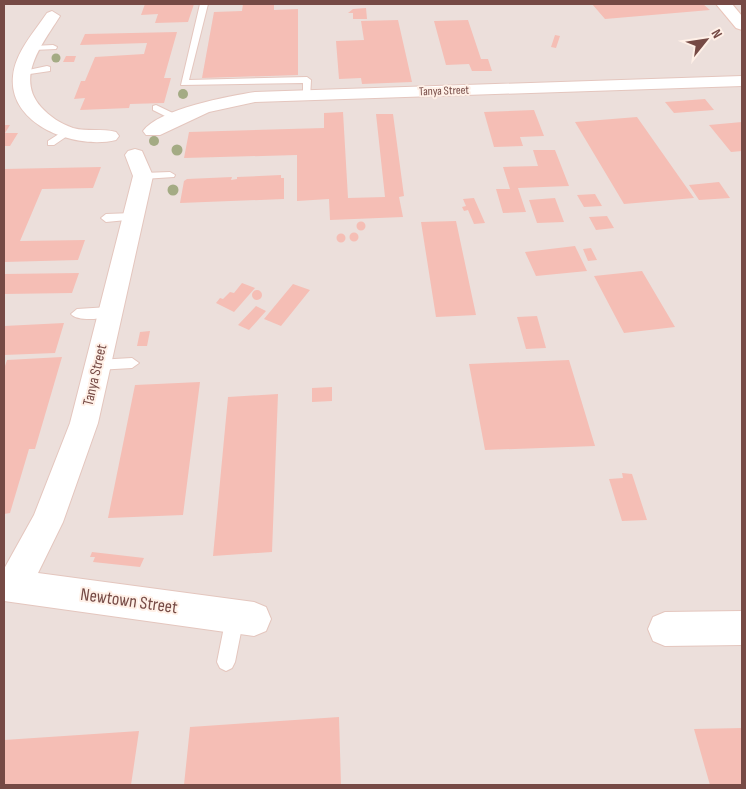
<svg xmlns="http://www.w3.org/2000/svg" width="746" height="789" font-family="'Sofia Sans Condensed',sans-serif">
<rect width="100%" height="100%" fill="#feeadf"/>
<path fill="#ecdfdb" d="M 4,4 L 742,4 L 742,785 L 4,785 Z"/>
<path fill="#f5beb5" d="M 145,4 L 194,4 L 188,22 L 155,23 L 158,14 L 141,15 Z
M 243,4 L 274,4 L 274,10 L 298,9 L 298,75 L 202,78 L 214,12 L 242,11 Z
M 592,4 L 703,4 L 710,10 L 605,19 Z
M 366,8 L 367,19 L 353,19 L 353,13 L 348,13 L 353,9 Z
M 398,20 L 412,82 L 362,84 L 361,78 L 339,79 L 336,41 L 364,40 L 361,21 Z
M 468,20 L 481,59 L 488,59 L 492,71 L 472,71 L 469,64 L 446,65 L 434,21 Z
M 177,32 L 164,78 L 171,78 L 164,103 L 130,104 L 129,108 L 80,110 L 85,98 L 74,99 L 81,81 L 85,81 L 95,57 L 144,54 L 147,43 L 80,45 L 85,34 Z
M 555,35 L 560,36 L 556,48 L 551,47 Z
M 66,56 L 76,56 L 74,62 L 63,62 Z
M 705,99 L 714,110 L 674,113 L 665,102 Z
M 534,110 L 544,136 L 520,137 L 523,146 L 494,147 L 484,112 Z
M 343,112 L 348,198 L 385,197 L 376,114 L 393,114 L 404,196 L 399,197 L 403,217 L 330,220 L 329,199 L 297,201 L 297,155 L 184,158 L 189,132 L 324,128 L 324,113 Z
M 637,117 L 694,198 L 624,204 L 575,122 Z
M 742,122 L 742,151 L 731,152 L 709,125 Z
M 4,125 L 10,125 L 5,133 L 18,133 L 10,146 L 4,146 Z
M 533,150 L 555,150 L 569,186 L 518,188 L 526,212 L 503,213 L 496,189 L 510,189 L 503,167 L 538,166 Z
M 101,167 L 93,188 L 42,189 L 20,241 L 85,240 L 78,260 L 4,262 L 4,169 Z
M 281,175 L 281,178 L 284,178 L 284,199 L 180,203 L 184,181 L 187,179 L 232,177 L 231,180 L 237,179 L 237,177 Z
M 719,182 L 730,198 L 699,200 L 689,185 Z
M 595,194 L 602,206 L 584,207 L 577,195 Z
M 474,198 L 485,223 L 474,224 L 468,210 L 464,211 L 462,207 L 466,206 L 463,199 Z
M 555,198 L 564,222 L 537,223 L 529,200 Z
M 607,216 L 614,228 L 596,230 L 589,217 Z
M 456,221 L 476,315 L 436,317 L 421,222 Z
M356.5 226a4.5 4.5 0 1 1 9 0a4.5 4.5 0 1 1-9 0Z
M349.5 237a4.5 4.5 0 1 1 9 0a4.5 4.5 0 1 1-9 0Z
M336.5 238a4.5 4.5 0 1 1 9 0a4.5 4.5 0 1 1-9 0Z
M 575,246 L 587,271 L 536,276 L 525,252 Z
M 591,248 L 597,260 L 588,261 L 583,249 Z
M 642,271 L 675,327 L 624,333 L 594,276 Z
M 79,273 L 72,293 L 4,294 L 4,274 Z
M 242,283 L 255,288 L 234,312 L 216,303 L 220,298 L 223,299 L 230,292 L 234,293 Z
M 293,284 L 310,290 L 281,326 L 264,319 Z
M252 295a5 5 0 1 1 10 0a5 5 0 1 1-10 0Z
M 256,306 L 266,311 L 249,330 L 238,325 Z
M 537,316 L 546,348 L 526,349 L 517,317 Z
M 64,323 L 55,353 L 4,355 L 4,326 Z
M 150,331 L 147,346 L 137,346 L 140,332 Z
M 62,357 L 35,449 L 29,449 L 10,513 L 4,514 L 4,369 L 7,360 Z
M 569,360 L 595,446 L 485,450 L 469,364 Z
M 200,382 L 183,515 L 108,518 L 135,385 Z
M 332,387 L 332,401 L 312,402 L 312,388 Z
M 278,394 L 272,552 L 213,556 L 228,397 Z
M 622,473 L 632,474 L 647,520 L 622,521 L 609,479 L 623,478 Z
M 92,552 L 144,558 L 140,567 L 93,562 L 95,557 L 90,557 Z
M 339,717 L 341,785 L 184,785 L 190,727 Z
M 742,728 L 742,785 L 710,785 L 694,729 Z
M 139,731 L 131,785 L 4,785 L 4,740 Z"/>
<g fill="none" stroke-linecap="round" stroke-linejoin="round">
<defs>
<path id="lane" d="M 200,4 L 208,4 L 189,80 L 307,77 L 311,80 L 310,98 L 303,96 L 303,83 L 181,85 Z
M 53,45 L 57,47 L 56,49 L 33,50 L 29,48 L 33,46 Z
M 47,66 L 50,67 L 50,71 L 23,75 L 19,72 Z
M 156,105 L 179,116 L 181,118 L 173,120 L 153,110 L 153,106 Z
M 65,130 L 73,132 L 54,145 L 48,145 L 48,141 Z
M 170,172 L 175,175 L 174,177 L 143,179 L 138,176 L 143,173 Z
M 133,213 L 138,217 L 137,219 L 106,222 L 101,218 L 106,214 Z
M 109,307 L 115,312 C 110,320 77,322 71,314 L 77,309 Z
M 132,358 L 139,363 L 132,368 L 97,370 L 90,365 L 97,360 Z
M 235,608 L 241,611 L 244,617 L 235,662 L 232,668 L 226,671 L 220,668 L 217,662 L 226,617 L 229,611 Z"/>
<path id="street" d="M 52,11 L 60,16 C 44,42 14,77 41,107 C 49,116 61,124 73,128 C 87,132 102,128 116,132 L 119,136 L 116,140 C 77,150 8,126 13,76 C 15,53 34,32 47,13 Z
M 742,76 L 742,86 L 255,102 L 209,112 L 160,135 L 146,135 L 143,131 C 159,109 229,96 255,92 Z
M 135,149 L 142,151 L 153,176 L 98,423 L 63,522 L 38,573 L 254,602 L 266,607 L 271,619 L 266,631 L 254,636 L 4,601 L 4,569 L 34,515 L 70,423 L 133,176 L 125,155 L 128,151 Z
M 742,611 L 742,645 L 665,646 L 653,641 L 648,629 L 653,617 L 665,612 Z"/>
<path id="secondary" d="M 716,4 L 732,4 L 742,16 L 742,30 L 736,28 Z"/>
</defs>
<use href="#lane" stroke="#e4c6be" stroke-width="2"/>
<use href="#street" stroke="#e4c6be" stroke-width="2"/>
<use href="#secondary" stroke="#eac5ba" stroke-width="2"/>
<use href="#lane" fill="#fff" fill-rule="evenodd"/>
<use href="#street" fill="#fff" fill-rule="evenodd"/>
<use href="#secondary" fill="#fff" fill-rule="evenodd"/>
</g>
<g fill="#a4ab84">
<circle cx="56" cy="58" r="4.5"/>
<circle cx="183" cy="94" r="5"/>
<circle cx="154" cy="141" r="5"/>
<circle cx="177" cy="150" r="5.5"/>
<circle cx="173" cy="190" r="5.5"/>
</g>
<g text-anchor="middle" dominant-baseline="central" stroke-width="4" stroke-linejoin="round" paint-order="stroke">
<g font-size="12" fill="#764a45" stroke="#fff0e7">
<text transform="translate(444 91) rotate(-2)">Tanya Street</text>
</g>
<g font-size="15" fill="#764a45" stroke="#fff0e7">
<text transform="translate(95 375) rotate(-77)">Tanya Street</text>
</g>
<g font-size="18" fill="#764a45" stroke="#fff0e7">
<text transform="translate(129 601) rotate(8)">Newtown Street</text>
</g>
</g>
<rect width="746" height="789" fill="none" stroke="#764a45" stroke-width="10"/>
<g transform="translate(706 40) rotate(60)" stroke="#fff0e7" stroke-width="4" paint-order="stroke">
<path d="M0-4L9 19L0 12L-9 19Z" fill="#764a45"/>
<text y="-8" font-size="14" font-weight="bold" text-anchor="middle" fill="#764a45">N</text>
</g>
</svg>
